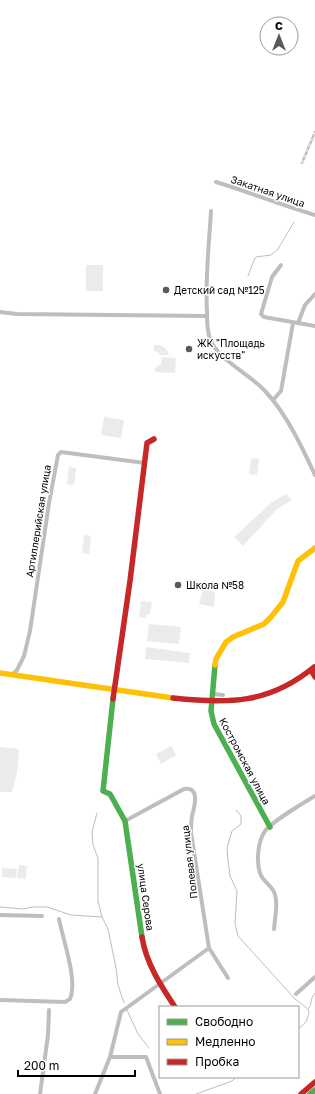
<svg xmlns="http://www.w3.org/2000/svg" width="315" height="1094" font-family="'Golos Text',sans-serif">
<rect width="100%" height="100%" fill="#fff"/>
<path fill="#ebebeb" d="M 86,265 L 103,265 L 103,291 L 86,291 Z
M 154,345 C 162,344 167,348 169,355 L 160,355 L 158,352 L 154,351 Z
M 162,357 L 176,358 L 175,373 L 155,372 L 155,368 L 161,364 Z
M 104,417 L 124,420 L 121,438 L 101,435 Z
M 251,458 L 259,459 L 257,475 L 249,474 Z
M 69,467 L 76,468 L 74,485 L 67,484 Z
M 286,494 L 292,500 L 277,509 L 243,546 L 234,537 L 272,502 Z
M 84,535 L 91,536 L 89,554 L 82,553 Z
M 203,589 L 215,592 L 214,607 L 199,604 Z
M 141,601 L 152,602 L 150,614 L 147,614 L 146,618 L 139,617 Z
M 149,624 L 181,627 L 179,644 L 147,641 Z
M 146,647 L 190,653 L 189,663 L 145,659 Z
M 171,746 L 176,755 L 161,764 L 156,754 Z
M 0,747 L 19,749 L 17,773 L 12,792 L 0,792 Z
M 19,865 L 27,866 L 26,879 L 17,878 Z
M 2,868 L 17,869 L 16,878 L 2,877 Z"/>
<g fill="none" stroke-linecap="round" stroke-linejoin="round">
<path stroke="#bebebe" stroke-width="1" d="M 248,276 L 254,260 L 256,257 L 271,255 L 278,249 L 294,222
M 236,810 L 241,816 L 241,824 L 232,831 L 227,848 L 228,860 L 230,876 L 237,891 L 235,924 L 238,936 L 295,999 L 308,1009 L 309,1013 L 306,1022 L 298,1029
M 97,813 L 92,832 L 93,845 L 98,858 L 98,901 L 102,917 L 108,929 L 116,968 L 118,985 L 124,1003
M 0,907 L 23,909 L 32,907 L 47,907 L 71,915 L 102,917
M 309,1008 C 312,1003 310,999 315,993
M 127,1010 L 138,1034 L 149,1048
M 196,1094 L 232,1081 L 236,1077"/>
<path stroke="#bebebe" stroke-width="4" d="M 216,182 C 249,192 281,205 315,215
M 211,211 C 209,245 205,279 207,312 C 207,321 207,331 210,339 C 218,360 250,374 265,391 C 286,413 302,447 315,475
M 281,265 L 272,277 L 261,314 L 264,317 L 315,326
M 0,312 L 17,314 L 207,316
M 298,323 L 305,305 L 315,294
M 273,400 L 281,391 L 293,323
M 12,675 L 17,670 L 24,656 L 30,631 L 49,503 L 58,455 L 61,452 L 145,463
M 213,694 L 223,695
M 125,821 L 184,789 C 201,786 194,808 192,816 C 191,822 191,827 191,833 L 209,948 L 228,978
M 0,915 L 42,916
M 274,929 C 275,917 279,900 273,890 C 269,884 262,880 260,873 C 256,861 258,841 265,831 C 272,822 303,803 315,796
M 296,994 L 315,977
M 0,1000 L 65,1002 L 70,999 C 78,980 63,940 59,919
M 110,1057 L 146,1057 L 160,1094
M 40,1094 L 48,1035 L 49,1010
M 95,1094 L 110,1057 L 121,1012 L 209,948"/>
<path stroke="#4caf50" stroke-width="5.5" d="M 215,665 L 211,711 L 214,724 L 270,827
M 113,699 L 103,791 L 110,794 L 125,821 L 142,937
M 310,1094 L 315,1090"/>
<path stroke="#ffc107" stroke-width="5.5" d="M 215,665 L 216,659 L 226,642 L 233,637 L 264,624 L 271,617 L 283,602 L 298,561 L 315,548
M 0,673 L 173,698"/>
<path stroke="#c62828" stroke-width="5.5" d="M 311,670 L 315,677
M 173,698 C 228,704 269,704 314,667 L 315,669
M 113,699 L 130,581 L 147,443 L 154,439
M 142,937 C 146,963 161,986 175,1007
M 301,1094 L 315,1082"/>
<defs>
<path id="rail" d="M 302,163 L 315,132"/>
</defs>
<use href="#rail" stroke="#bebebe" stroke-width="2.5"/>
<use href="#rail" stroke="#fff" stroke-width="1" stroke-dasharray="3" stroke-linecap="butt"/>
</g>
<g fill="#595959" stroke="#fff" stroke-width="1.5">
<circle cx="166" cy="290" r="4"/>
<circle cx="189" cy="349" r="4"/>
<circle cx="178" cy="585" r="4"/>
</g>
<g text-anchor="middle" dominant-baseline="central" stroke-width="3" stroke-linejoin="round" paint-order="stroke">
<g font-size="10" fill="#000" stroke="#fff">
<text transform="translate(268 191) rotate(19)">Закатная улица</text>
<text transform="translate(38 521) rotate(-81)">Артиллерийская улица</text>
<text transform="translate(245 761) rotate(62)">Костромская улица</text>
<text transform="translate(189 862) rotate(-97)">Полевая улица</text>
<text transform="translate(146 897) rotate(82)">улица Серова</text>
</g>
<g font-size="10" fill="#000" stroke="#fff" text-anchor="start">
<text x="174" y="290">Детский сад №125</text>
<text x="197" y="343">ЖК "Площадь<tspan x="197" dy="12">искусств"</tspan></text>
<text x="186" y="585">Школа №58</text>
</g>
</g>
<rect x="159" y="1006" width="140" height="72" fill="#ffffff" stroke="#999999"/>
<rect x="167" y="1019" width="20" height="6" fill="#4caf50" stroke="#999999"/>
<text x="195" y="1026" font-size="12" fill="#000000">Свободно</text>
<rect x="167" y="1039" width="20" height="6" fill="#ffc107" stroke="#999999"/>
<text x="195" y="1046" font-size="12" fill="#000000">Медленно</text>
<rect x="167" y="1059" width="20" height="6" fill="#c62828" stroke="#999999"/>
<text x="195" y="1066" font-size="12" fill="#000000">Пробка</text>
<g transform="translate(279 36)"><circle r="19" fill="#ffffff" stroke="#999999"/>
<path d="M0-3L7 15L0 10L-7 15Z" fill="#595959"/>
<text y="-6" font-size="11" font-weight="bold" text-anchor="middle" fill="#000000">С</text>
</g>
<path d="M18 1070v6h117v-6" fill="none" stroke="#000000" stroke-width="2"/>
<text x="24" y="1070" font-size="12" fill="#000000" stroke="#ffffff" stroke-width="3" paint-order="stroke">200 m</text>
</svg>
